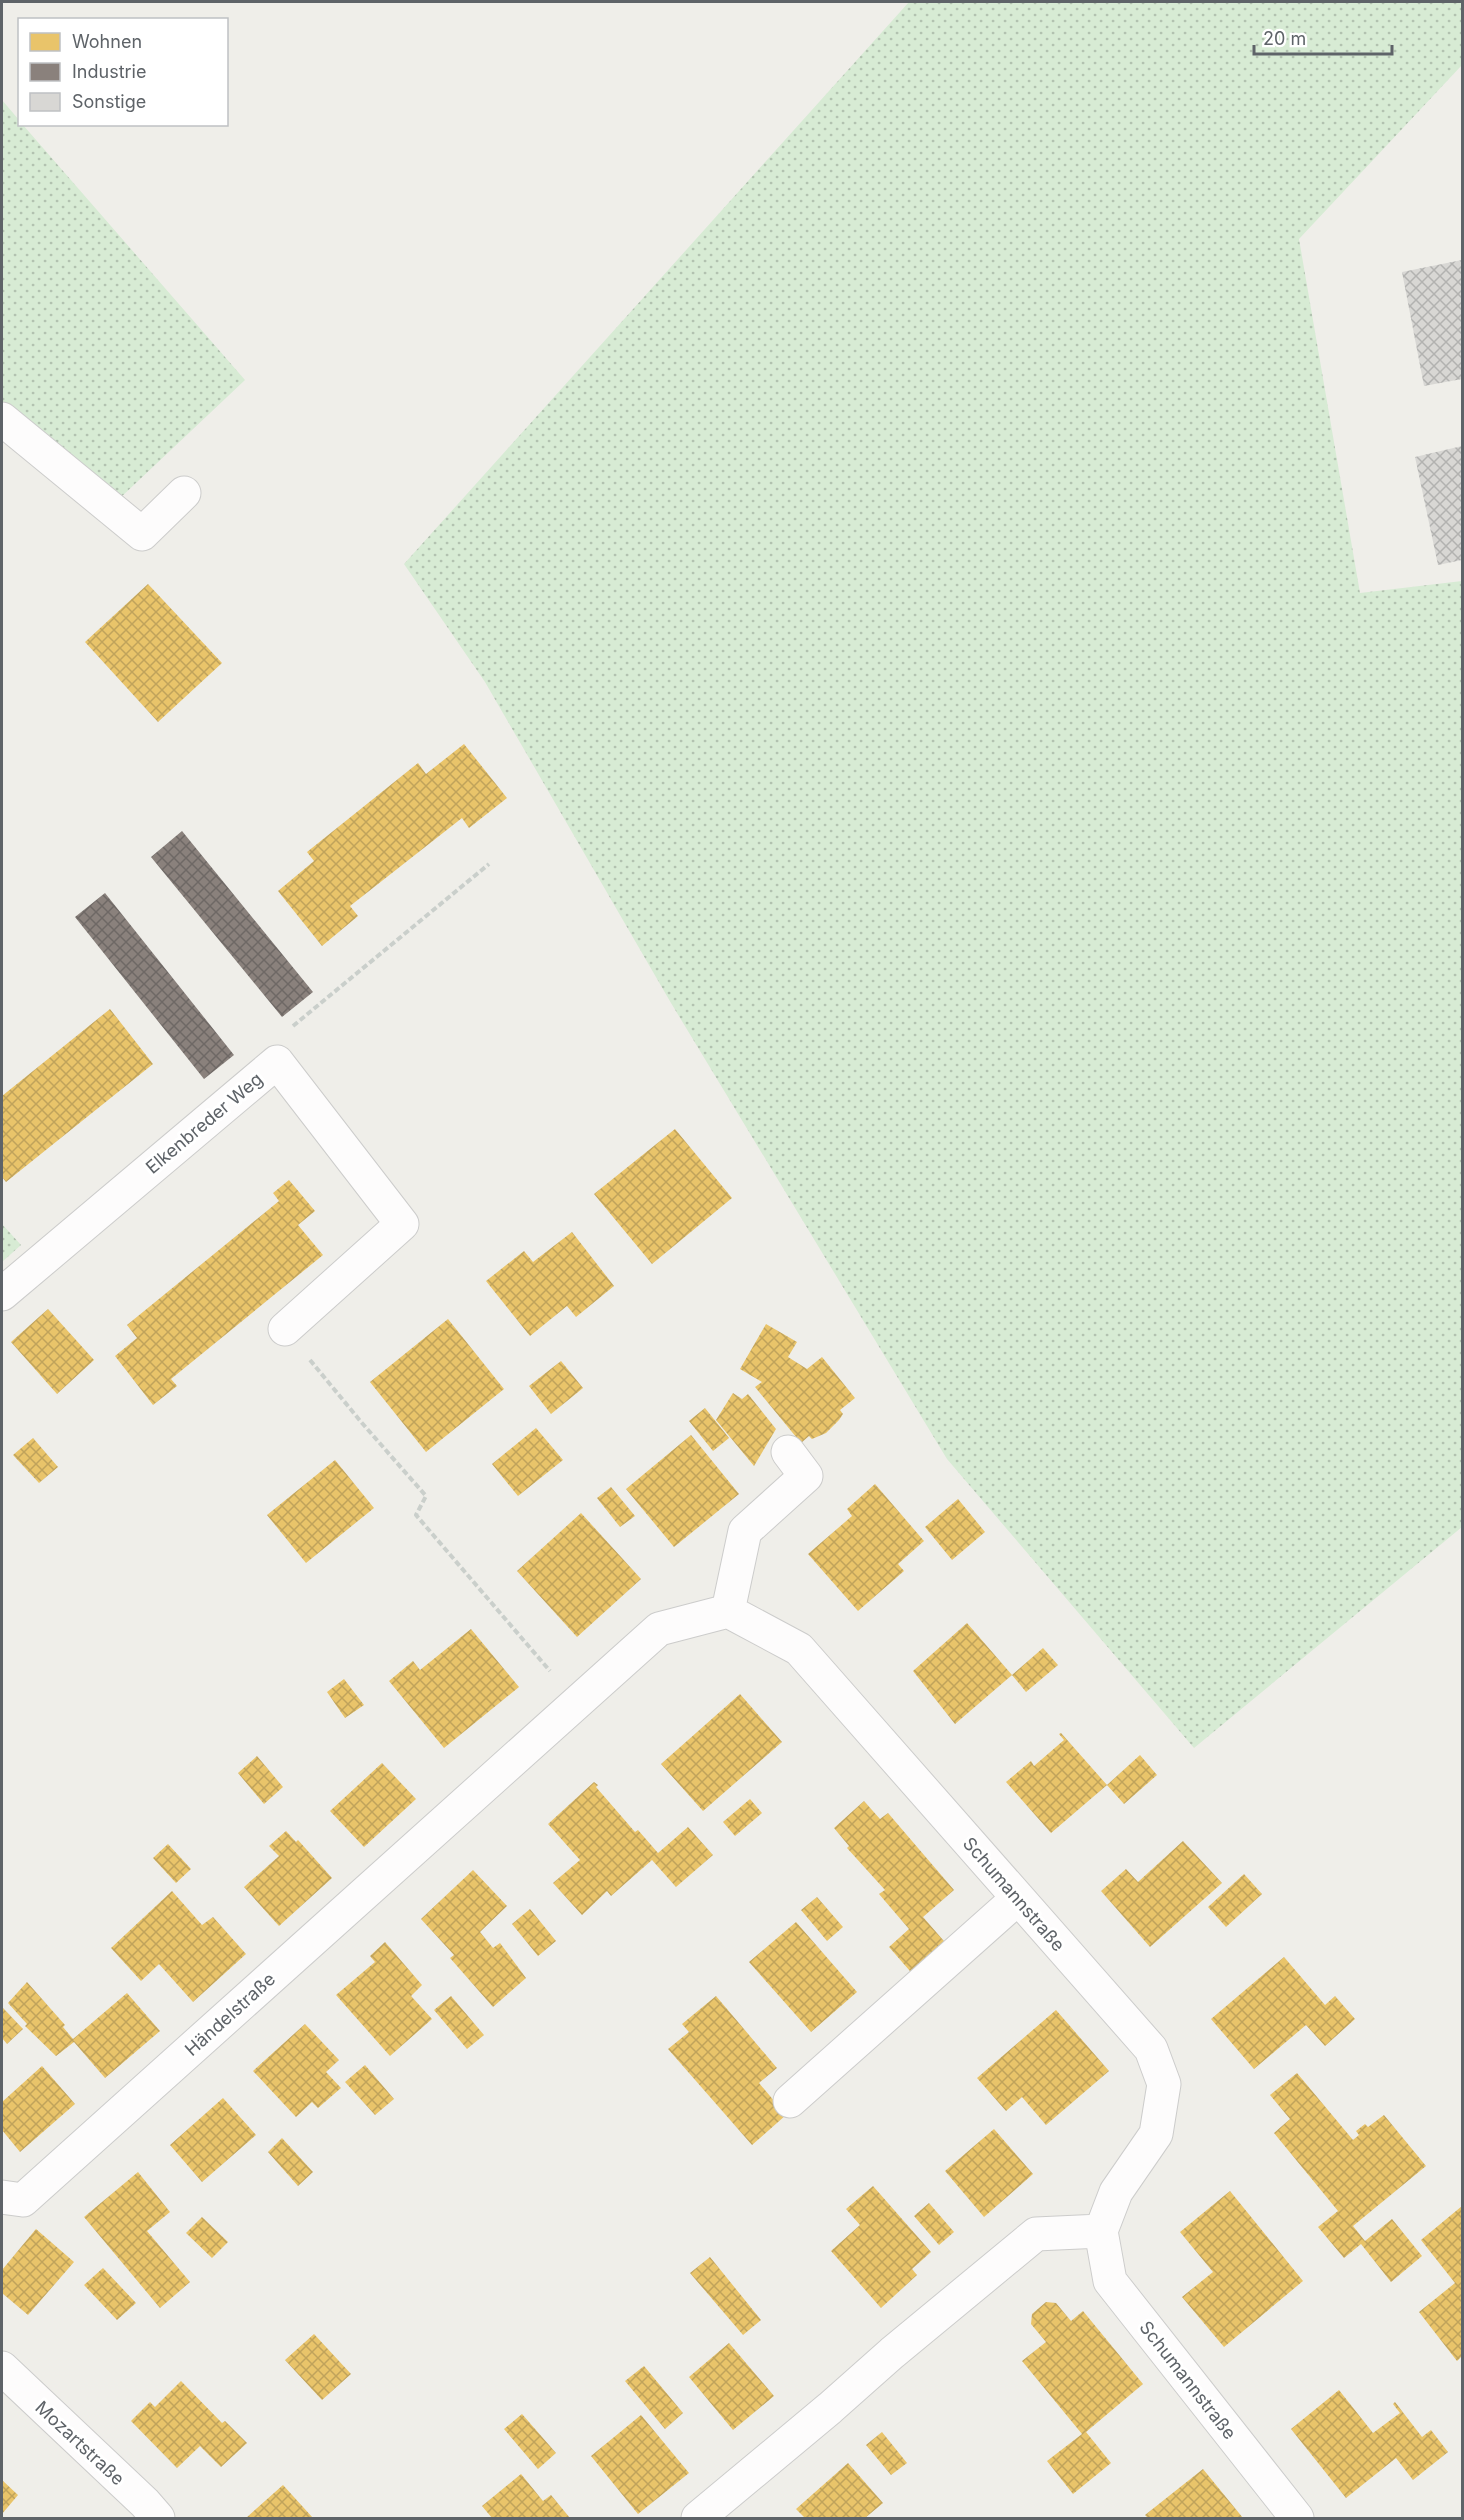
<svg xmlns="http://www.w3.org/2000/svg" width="1464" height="2520" font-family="Inter,sans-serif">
<defs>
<pattern id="grass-dots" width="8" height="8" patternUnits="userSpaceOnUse" patternTransform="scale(1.5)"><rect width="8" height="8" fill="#d7ebd4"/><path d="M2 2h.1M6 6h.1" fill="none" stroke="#b2c2b0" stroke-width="1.8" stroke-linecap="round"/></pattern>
<pattern id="homes-cross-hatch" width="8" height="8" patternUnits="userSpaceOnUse" patternTransform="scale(1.5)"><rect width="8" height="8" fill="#e9c46a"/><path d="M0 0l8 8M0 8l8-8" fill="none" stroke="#c0a35b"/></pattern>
<pattern id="industry-cross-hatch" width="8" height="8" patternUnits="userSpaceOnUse" patternTransform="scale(1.5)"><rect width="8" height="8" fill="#8a817c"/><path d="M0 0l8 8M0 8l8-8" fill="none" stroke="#6e6865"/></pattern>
<pattern id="building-cross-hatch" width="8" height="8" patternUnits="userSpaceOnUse" patternTransform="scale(1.5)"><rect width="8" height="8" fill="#d8d7d4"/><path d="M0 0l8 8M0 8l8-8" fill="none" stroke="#b2b2b0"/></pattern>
</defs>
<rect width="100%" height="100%" fill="#efeee9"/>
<path fill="url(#grass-dots)" d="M 909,2 L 1462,2 L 1462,65 L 1299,239 L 1360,593 L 1462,581 L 1462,1527 L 1194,1748 L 947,1459 L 671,1003 L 485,682 L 404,564 Z
M 2,100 L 19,120 L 20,124 L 23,125 L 245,380 L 119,499 L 2,404 Z
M 2,1224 L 21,1245 L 2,1262 Z"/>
<path fill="url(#homes-cross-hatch)" d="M 148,584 L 222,663 L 158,722 L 85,642 Z
M 464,744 L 507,798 L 469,828 L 462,818 L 350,906 L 358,916 L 322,946 L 278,891 L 314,861 L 307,852 L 418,763 L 426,774 Z
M 110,1009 L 153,1064 L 6,1182 L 2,1177 L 2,1096 Z
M 675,1129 L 732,1198 L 652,1264 L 594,1194 Z
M 289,1180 L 315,1211 L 298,1225 L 323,1255 L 171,1379 L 177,1386 L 153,1405 L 115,1356 L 137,1338 L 127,1325 L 279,1201 L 273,1193 Z
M 572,1232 L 614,1286 L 576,1317 L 567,1306 L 530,1336 L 486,1281 L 524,1251 L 533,1262 Z
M 48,1309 L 94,1360 L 57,1394 L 11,1342 Z
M 448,1319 L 504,1389 L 426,1452 L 370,1382 Z
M 766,1324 L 797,1342 L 788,1357 L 807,1369 L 822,1357 L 855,1398 L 840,1410 L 843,1414 L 839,1420 L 826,1433 L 812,1439 L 809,1436 L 801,1443 L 755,1387 L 762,1382 L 740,1369 Z
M 561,1361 L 583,1388 L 551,1414 L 529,1386 Z
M 733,1393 L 742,1399 L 748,1394 L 776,1429 L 754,1466 L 716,1420 Z
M 705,1408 L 729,1438 L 713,1451 L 689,1421 Z
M 536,1428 L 563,1460 L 518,1496 L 492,1464 Z
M 691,1435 L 739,1494 L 674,1547 L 626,1489 Z
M 33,1438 L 58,1467 L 39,1483 L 13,1455 Z
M 335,1460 L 374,1508 L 306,1563 L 267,1515 Z
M 875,1484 L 924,1541 L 898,1564 L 904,1571 L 858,1611 L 808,1554 L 852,1516 L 847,1509 Z
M 611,1487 L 635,1516 L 620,1527 L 597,1498 Z
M 958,1499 L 985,1532 L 952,1560 L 925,1527 Z
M 581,1513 L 641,1579 L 577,1637 L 517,1571 Z
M 967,1623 L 1012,1675 L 955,1724 L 913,1671 Z
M 471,1629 L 519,1687 L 444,1748 L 389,1681 L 413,1661 L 420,1670 Z
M 1043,1648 L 1058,1665 L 1026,1692 L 1012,1675 Z
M 344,1679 L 364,1705 L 345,1718 L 327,1692 Z
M 740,1694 L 782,1742 L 703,1811 L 661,1764 Z
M 1061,1733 L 1107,1785 L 1051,1833 L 1006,1782 L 1031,1761 L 1034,1766 L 1064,1740 L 1059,1734 Z
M 1140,1755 L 1157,1775 L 1124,1804 L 1107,1785 Z
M 257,1756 L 283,1787 L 264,1804 L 238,1773 Z
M 382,1763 L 416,1799 L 364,1847 L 330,1811 Z
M 594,1782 L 598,1785 L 596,1787 L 635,1832 L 638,1830 L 658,1853 L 688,1827 L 713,1855 L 676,1887 L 652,1860 L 611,1896 L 607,1891 L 582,1915 L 553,1883 L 580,1860 L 548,1824 Z
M 750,1799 L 762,1813 L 735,1836 L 723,1822 Z
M 864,1801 L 880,1819 L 888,1813 L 954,1890 L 923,1917 L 950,1948 L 916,1978 L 889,1947 L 909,1929 L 879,1894 L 885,1890 L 847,1848 L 849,1846 L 834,1828 Z
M 286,1831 L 296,1842 L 298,1840 L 332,1878 L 279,1926 L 244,1887 L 279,1856 L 269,1846 Z
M 1183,1841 L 1222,1883 L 1150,1947 L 1101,1891 L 1126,1869 L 1138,1882 Z
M 168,1844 L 191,1869 L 176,1883 L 153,1858 Z
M 473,1870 L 507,1906 L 480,1932 L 493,1948 L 500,1943 L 526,1978 L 493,2007 L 450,1958 L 454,1955 L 421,1919 Z
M 1244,1874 L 1262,1894 L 1226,1927 L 1208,1907 Z
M 172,1891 L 202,1925 L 213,1917 L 246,1954 L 193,2002 L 159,1964 L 141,1981 L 111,1948 Z
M 817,1897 L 843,1927 L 827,1941 L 801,1910 Z
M 530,1909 L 556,1941 L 538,1956 L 512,1924 Z
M 796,1922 L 857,1992 L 811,2032 L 749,1962 Z
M 385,1942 L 422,1985 L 411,1996 L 432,2019 L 390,2056 L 336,1995 L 375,1962 L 370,1956 Z
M 1284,1957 L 1325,2005 L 1335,1996 L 1355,2019 L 1325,2046 L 1306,2025 L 1254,2069 L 1211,2019 Z
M 27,1982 L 65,2025 L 63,2027 L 73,2039 L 127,1993 L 160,2031 L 105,2078 L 74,2042 L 56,2056 L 25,2026 L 27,2024 L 8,2003 Z
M 451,1996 L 484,2035 L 467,2049 L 434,2010 Z
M 716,1996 L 777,2068 L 759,2083 L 786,2115 L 752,2145 L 668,2049 L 689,2032 L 682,2024 Z
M 3,2008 L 23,2029 L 7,2044 L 2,2038 Z
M 1056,2010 L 1109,2071 L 1046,2125 L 1022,2097 L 1006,2111 L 977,2078 Z
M 305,2024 L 339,2060 L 326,2072 L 341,2088 L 318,2108 L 312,2102 L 296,2117 L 253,2071 Z
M 365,2065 L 394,2099 L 375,2115 L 345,2082 Z
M 42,2066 L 75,2104 L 20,2152 L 2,2130 L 2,2102 Z
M 1297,2073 L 1353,2140 L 1359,2135 L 1356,2131 L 1365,2124 L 1368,2127 L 1384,2115 L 1426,2166 L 1353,2226 L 1365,2241 L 1392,2219 L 1422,2256 L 1391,2282 L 1361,2244 L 1344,2258 L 1318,2227 L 1338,2211 L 1274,2133 L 1290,2119 L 1270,2095 Z
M 223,2098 L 256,2135 L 202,2182 L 170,2145 Z
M 994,2129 L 1033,2174 L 984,2217 L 945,2171 Z
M 282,2138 L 313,2172 L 298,2186 L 268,2152 Z
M 138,2172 L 170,2212 L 147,2231 L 190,2282 L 160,2308 L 84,2217 Z
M 873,2186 L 931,2252 L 912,2269 L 917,2275 L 881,2308 L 831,2251 L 860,2225 L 846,2209 Z
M 1230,2191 L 1303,2281 L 1224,2347 L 1182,2297 L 1213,2272 L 1180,2232 Z
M 929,2203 L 954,2232 L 939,2245 L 914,2216 Z
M 1462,2206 L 1462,2356 L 1457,2361 L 1419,2312 L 1455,2283 L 1421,2240 Z
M 202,2217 L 228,2242 L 212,2258 L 186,2233 Z
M 36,2229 L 74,2262 L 28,2315 L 2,2293 L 2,2270 Z
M 710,2257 L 761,2320 L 743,2335 L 690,2273 Z
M 103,2268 L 136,2303 L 117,2320 L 84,2285 Z
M 1046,2302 L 1056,2303 L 1071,2321 L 1083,2311 L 1143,2384 L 1086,2432 L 1111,2463 L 1073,2494 L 1047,2461 L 1082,2434 L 1022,2361 L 1046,2342 L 1031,2324 L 1032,2314 Z
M 314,2334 L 351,2374 L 322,2400 L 285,2360 Z
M 729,2343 L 774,2396 L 733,2430 L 689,2377 Z
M 644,2366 L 683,2413 L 665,2429 L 625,2381 Z
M 181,2381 L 222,2423 L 225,2421 L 247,2443 L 221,2467 L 200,2446 L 177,2468 L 131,2421 L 150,2402 L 155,2407 Z
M 1339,2390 L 1373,2433 L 1400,2413 L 1393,2404 L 1395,2402 L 1422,2437 L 1431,2430 L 1448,2452 L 1413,2480 L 1396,2458 L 1346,2498 L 1291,2429 Z
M 522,2414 L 556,2453 L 538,2469 L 504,2429 Z
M 641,2415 L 689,2473 L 638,2514 L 591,2456 Z
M 882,2432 L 907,2463 L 891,2475 L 866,2445 Z
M 848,2463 L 883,2503 L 865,2518 L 805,2518 L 796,2509 Z
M 1203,2469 L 1243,2518 L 1148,2518 L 1145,2515 Z
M 521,2474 L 543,2501 L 551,2495 L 570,2518 L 492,2518 L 482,2506 Z
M 2,2480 L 18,2495 L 2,2514 Z
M 283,2485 L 313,2518 L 246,2518 Z"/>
<path fill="url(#industry-cross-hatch)" d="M 182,831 L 313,992 L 282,1017 L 151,857 Z
M 105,893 L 234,1055 L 204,1079 L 75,917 Z"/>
<path fill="url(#building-cross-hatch)" d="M 1462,260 L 1462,379 L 1424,386 L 1402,272 Z
M 1462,446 L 1462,560 L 1438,565 L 1415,457 Z"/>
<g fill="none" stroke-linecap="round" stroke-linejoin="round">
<defs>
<path id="minor" d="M 2,419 L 142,534 L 184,493
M 2,1294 L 277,1062 L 402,1224 L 285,1329
M 728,1611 L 799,1649 L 1151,2049 L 1164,2084 L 1156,2134 L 1116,2192 L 1101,2231 L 1110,2281 L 1297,2518
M 728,1611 L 745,1531 L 806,1476 L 788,1452
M 790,2101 L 1018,1898
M 2,2197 L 23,2200 L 659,1629 L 728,1611
M 2,2368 L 145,2503 L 158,2518
M 698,2518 L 830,2408 L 892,2353 L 1036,2234 L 1101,2231"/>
</defs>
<use href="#minor" stroke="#cccccb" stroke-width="35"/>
<path stroke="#cacfcb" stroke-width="4" stroke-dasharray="6 3" stroke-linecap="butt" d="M 293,1026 L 489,864
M 310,1360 L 362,1423 L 426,1496 L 416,1515 L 550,1671"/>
<use href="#minor" stroke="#fdfcfc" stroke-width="33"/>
</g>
<g text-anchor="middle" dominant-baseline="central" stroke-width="6" stroke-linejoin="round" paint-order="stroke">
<g font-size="18" fill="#5e6368" stroke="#fff">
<text transform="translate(204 1123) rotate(-40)">Elkenbreder Weg</text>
<text transform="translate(1014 1894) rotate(49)">Schumannstraße</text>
<text transform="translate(230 2014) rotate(-42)">Händelstraße</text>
<text transform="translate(1188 2380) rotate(52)">Schumannstraße</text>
<text transform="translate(80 2443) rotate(43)">Mozartstraße</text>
</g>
</g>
<rect width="1464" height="2520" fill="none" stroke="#5e6368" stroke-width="6"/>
<rect x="18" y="18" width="210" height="108" fill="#ffffff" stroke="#bfc1c3" stroke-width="1.5"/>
<rect x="30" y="33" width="30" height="18" fill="#e9c46a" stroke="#bfc1c3" stroke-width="1.5"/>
<text x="72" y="48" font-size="18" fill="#5e6368">Wohnen</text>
<rect x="30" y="63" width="30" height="18" fill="#8a817c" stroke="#bfc1c3" stroke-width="1.5"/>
<text x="72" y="78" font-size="18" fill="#5e6368">Industrie</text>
<rect x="30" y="93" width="30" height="18" fill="#d8d7d4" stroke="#bfc1c3" stroke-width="1.5"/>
<text x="72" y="108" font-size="18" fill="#5e6368">Sonstige</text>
<path d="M1254 45v9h138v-9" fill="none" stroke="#5e6368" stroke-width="3"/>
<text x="1263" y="45" font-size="18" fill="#5e6368" stroke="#ffffff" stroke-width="4.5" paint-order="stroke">20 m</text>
</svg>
